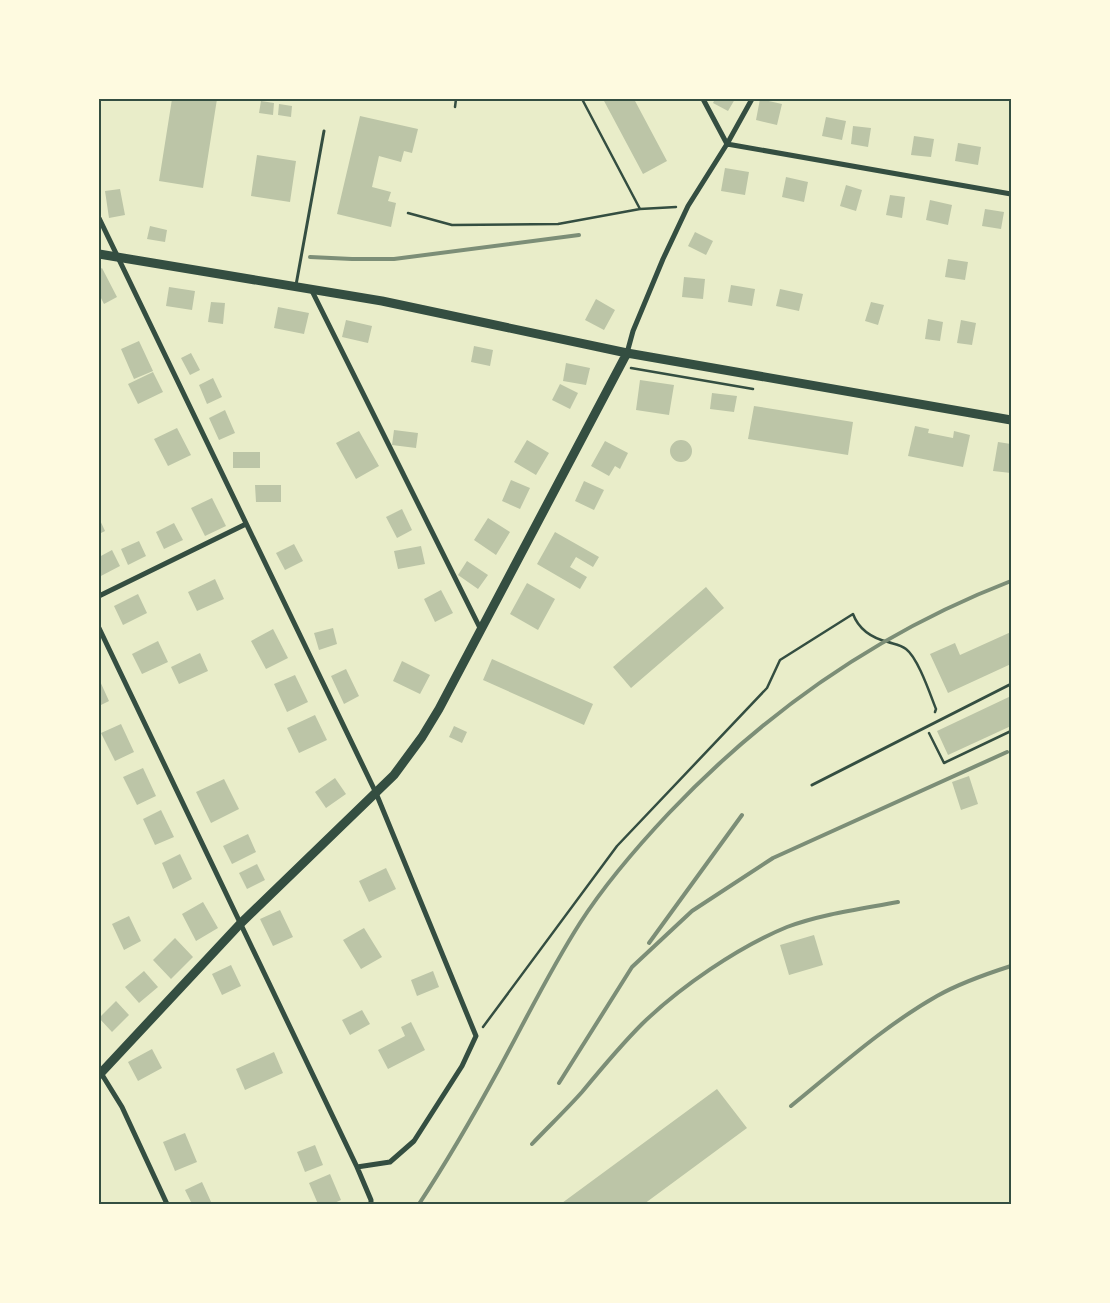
<svg xmlns="http://www.w3.org/2000/svg" width="1110" height="1303" font-family="Raleway,sans-serif">
<rect width="100%" height="100%" fill="#e9edc9"/>
<path fill="#bcc5a7" d="M 172,99 L 217,99 L 203,188 L 159,181 Z
M 603,99 L 634,99 L 667,161 L 643,174 Z
M 715,99 L 735,99 L 728,111 L 713,103 Z
M 760,99 L 782,104 L 777,125 L 756,120 Z
M 261,101 L 274,103 L 273,115 L 259,113 Z
M 279,104 L 292,106 L 291,117 L 278,115 Z
M 360,116 L 418,129 L 412,153 L 404,151 L 401,162 L 379,156 L 372,187 L 391,192 L 388,201 L 396,203 L 391,227 L 337,214 Z
M 826,117 L 846,121 L 842,140 L 822,136 Z
M 853,126 L 871,128 L 868,147 L 851,144 Z
M 914,136 L 934,139 L 931,157 L 911,155 Z
M 958,143 L 981,147 L 978,165 L 955,161 Z
M 257,155 L 296,161 L 290,202 L 251,196 Z
M 725,168 L 749,172 L 745,195 L 721,191 Z
M 786,177 L 808,182 L 804,202 L 782,197 Z
M 846,185 L 862,190 L 856,211 L 840,206 Z
M 120,189 L 125,215 L 109,218 L 105,191 Z
M 890,195 L 905,197 L 902,218 L 886,215 Z
M 930,200 L 952,205 L 948,225 L 926,220 Z
M 985,209 L 1004,212 L 1001,229 L 982,226 Z
M 150,226 L 167,230 L 165,242 L 147,239 Z
M 695,232 L 713,241 L 706,255 L 688,246 Z
M 948,259 L 968,262 L 965,280 L 945,277 Z
M 102,268 L 117,297 L 104,304 L 99,294 L 99,270 Z
M 684,277 L 705,279 L 703,299 L 682,297 Z
M 731,285 L 755,289 L 752,306 L 728,302 Z
M 169,287 L 195,291 L 192,310 L 166,306 Z
M 780,289 L 803,294 L 799,311 L 776,306 Z
M 596,299 L 615,310 L 604,330 L 585,320 Z
M 211,302 L 225,303 L 223,324 L 208,322 Z
M 871,302 L 884,305 L 878,325 L 865,321 Z
M 278,307 L 309,313 L 304,334 L 274,328 Z
M 928,319 L 943,322 L 940,341 L 925,339 Z
M 346,320 L 372,326 L 368,343 L 342,337 Z
M 961,320 L 976,323 L 972,345 L 957,343 Z
M 139,341 L 153,371 L 134,379 L 121,349 Z
M 474,346 L 493,350 L 490,366 L 471,362 Z
M 191,353 L 200,370 L 190,375 L 181,358 Z
M 566,363 L 590,368 L 586,385 L 563,381 Z
M 153,372 L 163,392 L 138,404 L 128,384 Z
M 213,378 L 222,397 L 207,404 L 199,385 Z
M 640,380 L 674,385 L 669,415 L 636,410 Z
M 560,384 L 578,393 L 570,409 L 552,400 Z
M 712,393 L 737,396 L 734,412 L 710,409 Z
M 754,406 L 853,422 L 848,455 L 748,439 Z
M 225,410 L 235,433 L 219,440 L 209,418 Z
M 915,426 L 929,429 L 928,433 L 953,438 L 954,431 L 970,435 L 963,467 L 908,456 Z
M 177,428 L 191,455 L 168,466 L 154,439 Z
M 394,430 L 418,433 L 416,448 L 392,445 Z
M 359,431 L 379,466 L 356,479 L 336,443 Z
M670 451a11 11 0 1 1 22 0a11 11 0 1 1-22 0Z
M 527,440 L 549,453 L 536,475 L 514,462 Z
M 605,441 L 628,453 L 620,469 L 615,466 L 609,476 L 591,466 Z
M 998,442 L 1011,444 L 1011,473 L 993,471 Z
M 233,452 L 260,452 L 260,468 L 233,468 Z
M 511,480 L 530,488 L 520,509 L 502,501 Z
M 584,481 L 604,490 L 594,510 L 575,501 Z
M 255,485 L 281,485 L 281,502 L 256,502 Z
M 212,498 L 226,526 L 205,536 L 191,508 Z
M 402,509 L 412,530 L 397,538 L 386,517 Z
M 99,518 L 105,531 L 99,534 Z
M 488,518 L 510,532 L 496,555 L 474,540 Z
M 174,523 L 183,540 L 164,549 L 156,532 Z
M 555,532 L 599,557 L 593,567 L 576,557 L 570,567 L 587,577 L 580,589 L 537,564 Z
M 139,541 L 146,556 L 128,565 L 121,549 Z
M 294,544 L 303,561 L 285,570 L 276,553 Z
M 421,546 L 425,564 L 398,569 L 394,551 Z
M 112,550 L 120,566 L 99,577 L 99,557 Z
M 467,561 L 488,575 L 478,589 L 458,575 Z
M 215,579 L 224,599 L 197,611 L 188,592 Z
M 527,583 L 555,599 L 538,630 L 510,614 Z
M 706,587 L 724,608 L 631,688 L 613,667 Z
M 441,590 L 453,613 L 435,622 L 424,599 Z
M 138,594 L 147,613 L 123,625 L 114,606 Z
M 333,628 L 337,644 L 319,650 L 314,633 Z
M 273,629 L 288,658 L 266,669 L 251,641 Z
M 1011,632 L 1011,664 L 948,693 L 930,654 L 955,643 L 960,655 Z
M 158,641 L 168,662 L 142,674 L 132,654 Z
M 200,653 L 208,671 L 179,684 L 171,667 Z
M 492,659 L 593,704 L 584,725 L 483,680 Z
M 402,661 L 430,675 L 420,694 L 393,681 Z
M 346,669 L 359,696 L 344,704 L 331,676 Z
M 295,675 L 308,702 L 287,712 L 274,684 Z
M 99,679 L 109,701 L 99,706 Z
M 1011,696 L 1011,726 L 948,755 L 937,731 Z
M 315,715 L 327,740 L 299,753 L 287,728 Z
M 121,724 L 134,752 L 115,761 L 101,733 Z
M 454,726 L 467,732 L 462,743 L 449,737 Z
M 143,768 L 156,796 L 137,805 L 123,777 Z
M 969,776 L 978,804 L 961,810 L 952,782 Z
M 335,778 L 346,794 L 326,808 L 315,792 Z
M 224,779 L 239,809 L 211,823 L 196,792 Z
M 161,810 L 174,837 L 155,845 L 143,819 Z
M 248,834 L 256,852 L 232,864 L 223,846 Z
M 180,854 L 192,879 L 173,889 L 162,863 Z
M 257,864 L 265,880 L 247,889 L 239,873 Z
M 386,868 L 396,889 L 369,902 L 359,881 Z
M 203,902 L 218,928 L 196,941 L 182,914 Z
M 280,910 L 293,937 L 273,946 L 260,919 Z
M 129,916 L 141,941 L 124,950 L 112,924 Z
M 364,928 L 382,957 L 361,969 L 343,940 Z
M 814,935 L 823,965 L 789,975 L 780,945 Z
M 175,938 L 193,957 L 171,979 L 153,960 Z
M 231,965 L 241,986 L 222,995 L 212,974 Z
M 144,971 L 158,987 L 139,1003 L 125,987 Z
M 433,971 L 439,987 L 417,996 L 411,980 Z
M 116,1001 L 129,1015 L 112,1032 L 99,1018 Z
M 362,1010 L 370,1024 L 350,1035 L 342,1020 Z
M 411,1022 L 425,1050 L 388,1069 L 378,1050 L 405,1036 L 401,1027 Z
M 152,1049 L 162,1068 L 138,1081 L 128,1062 Z
M 274,1052 L 283,1073 L 245,1090 L 236,1069 Z
M 717,1089 L 747,1128 L 644,1204 L 563,1204 L 562,1203 Z
M 185,1133 L 197,1162 L 175,1171 L 163,1142 Z
M 315,1145 L 323,1165 L 305,1172 L 297,1152 Z
M 330,1174 L 341,1200 L 332,1204 L 318,1204 L 309,1183 Z
M 202,1182 L 212,1204 L 192,1204 L 185,1190 Z"/>
<g fill="none" stroke-linecap="round" stroke-linejoin="round">
<path stroke="#344e41" stroke-width="2.5" d="M 582,99 L 640,209 L 676,207
M 455,107 L 456,99
M 408,213 L 452,225 L 558,224 L 640,209
M 631,368 L 753,389
M 929,733 L 944,763 L 1011,731
M 483,1027 L 617,846 L 767,688 L 780,660 L 853,614 C 859,630 872,638 888,642 C 894,644 901,645 906,649 C 918,658 930,694 936,709 L 935,712"/>
<path stroke="#344e41" stroke-width="3" d="M 296,285 L 324,131
M 812,785 L 1011,684"/>
<path stroke="#344e41" stroke-width="5" d="M 703,99 L 727,144 L 1011,194
M 99,218 L 376,793 L 476,1036 L 462,1066 L 414,1141 L 390,1162 L 357,1167 L 371,1200 L 371,1204
M 312,291 L 480,628
M 627,353 L 633,331 L 663,259 L 688,206 L 727,144 L 752,99
M 99,596 L 246,524
M 99,628 L 357,1167
M 101,1073 L 122,1107 L 167,1204"/>
<path stroke="#344e41" stroke-width="9" d="M 99,254 L 382,301 L 627,353 L 1011,420
M 99,1075 L 240,924 L 394,775 L 422,737 L 439,709 L 627,353"/>
<path stroke="#7c8e77" stroke-width="4" d="M 310,257 L 352,259 L 394,259 L 579,235
M 649,943 L 742,815
M 559,1083 L 632,967 L 692,911 L 773,858 L 1007,752
M 791,1106 C 838,1068 884,1026 937,996 C 960,983 986,974 1011,966
M 532,1144 C 548,1127 566,1110 582,1092 C 601,1069 621,1045 642,1024 C 680,987 738,947 787,927 C 822,914 861,909 898,902
M 419,1204 C 448,1160 475,1113 500,1067 C 526,1019 550,970 580,923 C 605,884 637,847 669,813 C 766,711 879,632 1011,581"/>
</g>
<rect width="1110" height="1303" fill="none" stroke="#fefae0" stroke-width="200"/>
<rect x="100" y="100" width="910" height="1103" fill="none" stroke="#344e41" stroke-width="2"/>
</svg>
